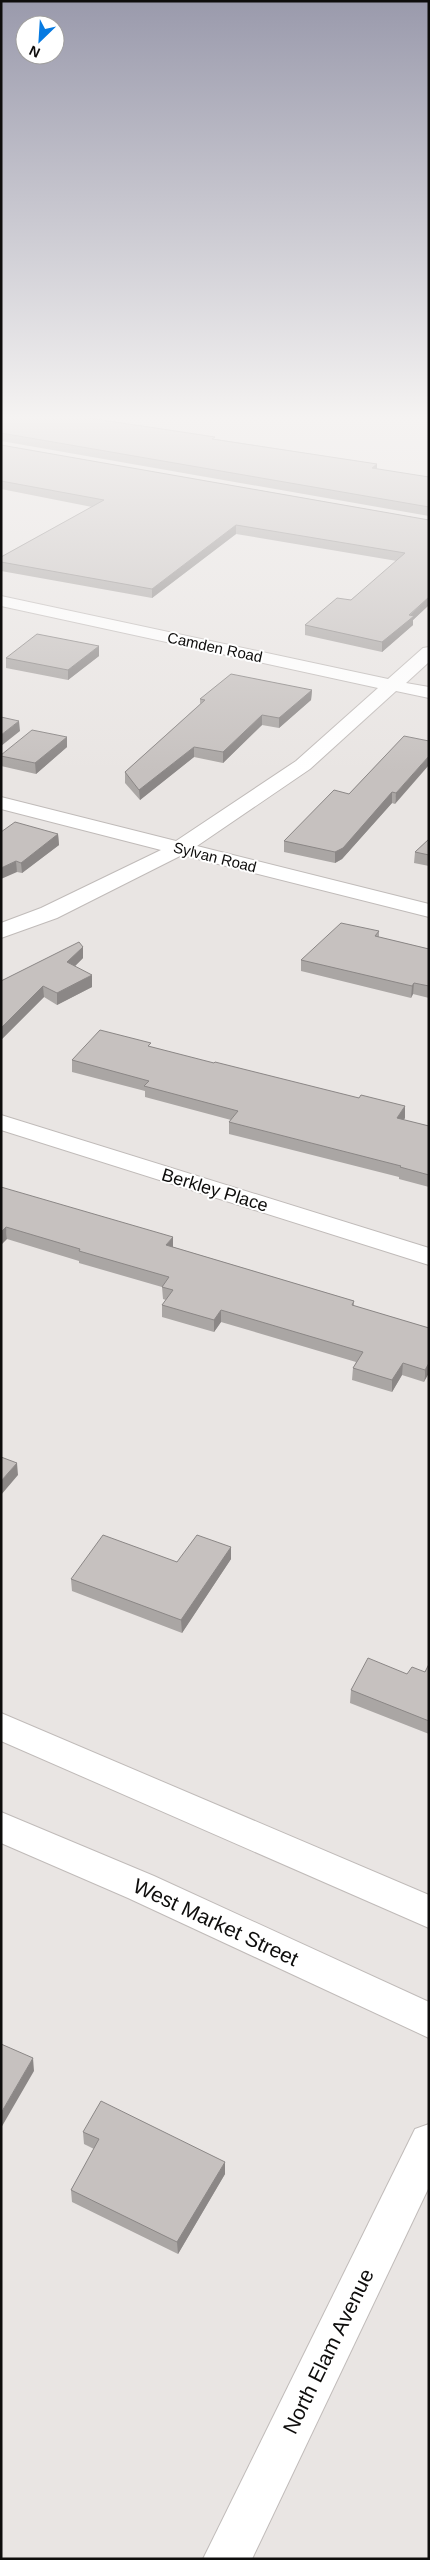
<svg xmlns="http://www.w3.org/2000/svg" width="430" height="2560" font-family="Helvetica,sans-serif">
<rect width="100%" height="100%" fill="#e9e5e3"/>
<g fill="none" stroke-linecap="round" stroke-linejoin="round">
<defs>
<path id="minor" d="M 1,596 L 388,679 L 423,648 L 429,647 L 429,662 L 406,683 L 429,687 L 429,698 L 396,691 L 310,769 L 197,846 L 429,904 L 429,917 L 182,855 L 57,918 L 1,938 L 1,923 L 41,908 L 161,850 L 1,809 L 1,797 L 176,841 L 296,761 L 378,688 L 1,606 Z
M 1,1115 L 429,1248 L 429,1265 L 1,1130 Z"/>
<path id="tertiary" d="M 429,2124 L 429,2187 L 252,2559 L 203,2559 L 415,2129 Z"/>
<path id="secondary" d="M 1,1713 L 429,1895 L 429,1928 L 1,1741 Z
M 1,1812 L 154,1876 L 429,2002 L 429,2038 L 128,1898 L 1,1843 Z"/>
</defs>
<use href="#minor" stroke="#c0bbb9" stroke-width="2"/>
<use href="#tertiary" stroke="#c0bbb9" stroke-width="2"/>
<use href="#secondary" stroke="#c0bbb9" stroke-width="2"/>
<use href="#minor" fill="#fff" fill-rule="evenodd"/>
<use href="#tertiary" fill="#fff" fill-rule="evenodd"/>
<use href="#secondary" fill="#fff" fill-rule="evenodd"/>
</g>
<path fill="#aaa6a4" d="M 1,415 L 215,439 L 377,464 L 377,469 L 429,477 L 429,516 L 1,441 Z
M 401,415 L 429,415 L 429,419 Z
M 1,445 L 429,520 L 429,605 L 413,620 L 413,625 L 382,652 L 305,635 L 305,625 L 351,600 L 397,561 L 236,534 L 152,598 L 1,571 L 1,557 L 92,507 L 1,489 Z
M 99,656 L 68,680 L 6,668 L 6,658 Z
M 312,690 L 311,700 L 279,728 L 262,725 L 223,763 L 194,757 L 140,800 L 125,783 L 125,772 L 200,704 L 200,699 Z
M 404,736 L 395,804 L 392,803 L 342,859 L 335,863 L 284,852 L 284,841 L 349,794 Z
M 67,737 L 67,747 L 36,774 L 1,766 L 1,755 Z
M 1,832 L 58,834 L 59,845 L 22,873 L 17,872 Z
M 429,839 L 429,866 L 414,863 L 415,852 Z
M 379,931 L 379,937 L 429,949 L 429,998 L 413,994 L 411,998 L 301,971 L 301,960 Z
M 83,947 L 83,958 L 75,966 L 92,987 L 57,1005 L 44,997 L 1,1040 L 1,981 Z
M 151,1047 L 405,1118 L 403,1120 L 429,1126 L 429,1187 L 399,1179 L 399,1177 L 229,1134 L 229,1122 L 231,1120 L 145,1097 L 145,1091 L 72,1072 L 72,1060 Z
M 1,1187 L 173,1247 L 354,1301 L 354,1306 L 429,1328 L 424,1382 L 402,1375 L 392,1392 L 352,1380 L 353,1368 L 356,1362 L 221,1322 L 214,1332 L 162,1317 L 162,1305 L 166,1300 L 163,1299 L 162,1287 L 79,1263 L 79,1261 L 7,1239 Z
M 231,1547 L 231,1559 L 182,1633 L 72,1591 L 71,1579 L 177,1562 Z
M 429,1664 L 429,1734 L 350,1703 L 351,1690 L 407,1674 L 425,1672 Z
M 83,2132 L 225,2174 L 178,2254 L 72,2202 L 71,2190 L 94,2149 L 84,2144 Z"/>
<path fill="#8b8786" d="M 377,464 L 377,473 L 372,468 Z
M 236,525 L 236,534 L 152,598 L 152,589 Z
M 429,597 L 429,605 L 413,620 L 413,625 L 382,652 L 382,642 Z
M 99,646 L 99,656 L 68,680 L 68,670 Z
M 312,690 L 311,700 L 279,728 L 279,718 Z
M 262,715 L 262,725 L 223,763 L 223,752 Z
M 19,721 L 20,731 L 1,746 L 1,735 Z
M 67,737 L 67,747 L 36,774 L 35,763 Z
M 194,747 L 194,757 L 140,800 L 139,790 Z
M 429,756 L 429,765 L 395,804 L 396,793 Z
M 392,792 L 392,803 L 342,859 L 335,863 L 335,852 Z
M 58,834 L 59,845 L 22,873 L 21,863 Z
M 16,861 L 17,872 L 1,879 L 1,868 Z
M 83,947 L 83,958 L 68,973 L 67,962 Z
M 92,975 L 92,987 L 57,1005 L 57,993 Z
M 414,983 L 413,994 L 411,998 L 412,986 Z
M 43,986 L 44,997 L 1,1040 L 1,1028 Z
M 405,1106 L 405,1118 L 396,1130 L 397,1118 Z
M 6,1227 L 7,1239 L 1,1245 L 1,1232 Z
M 173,1237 L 173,1249 L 166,1245 Z
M 221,1310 L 221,1322 L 214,1332 L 214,1320 Z
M 403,1363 L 402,1375 L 392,1392 L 392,1380 Z
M 429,1363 L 429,1373 L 424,1382 L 425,1370 Z
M 17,1463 L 18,1475 L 1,1495 L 1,1481 Z
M 231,1547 L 231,1559 L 182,1633 L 181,1620 Z
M 33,2058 L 34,2071 L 1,2128 L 1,2113 Z
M 225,2162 L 225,2174 L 178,2254 L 177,2242 Z"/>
<path fill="#c6c1bf" stroke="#8b8786" d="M 1,415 L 69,415 L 215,437 L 212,439 L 377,464 L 372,468 L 429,477 L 429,507 L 1,433 Z
M 1,445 L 429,520 L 429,597 L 409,615 L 414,616 L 382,642 L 305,625 L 337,598 L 351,600 L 405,553 L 236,525 L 152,589 L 1,562 L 1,557 L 104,500 L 1,481 Z
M 37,634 L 99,646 L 68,670 L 6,658 Z
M 231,674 L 312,690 L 279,718 L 262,715 L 223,752 L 194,747 L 139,790 L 125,772 L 205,700 L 200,699 Z
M 1,717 L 19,721 L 1,735 Z
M 32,730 L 67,737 L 35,763 L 1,756 L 1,755 Z
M 404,736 L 429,741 L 429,756 L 396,793 L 392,792 L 343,848 L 335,852 L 284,841 L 334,790 L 349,794 Z
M 15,822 L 58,834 L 21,863 L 16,861 L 1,868 L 1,832 Z
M 429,839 L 429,855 L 415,852 Z
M 341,923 L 379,931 L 375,936 L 429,949 L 429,986 L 414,983 L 412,986 L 301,960 Z
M 79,942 L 83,947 L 67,962 L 92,975 L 57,993 L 43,986 L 1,1028 L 1,981 Z
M 100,1030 L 151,1043 L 148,1046 L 214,1063 L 215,1062 L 359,1098 L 361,1095 L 405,1106 L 397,1118 L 429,1126 L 429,1175 L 400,1167 L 401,1166 L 229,1122 L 238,1111 L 144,1086 L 149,1081 L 72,1060 Z
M 1,1187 L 173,1237 L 166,1245 L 354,1301 L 352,1305 L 429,1328 L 429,1363 L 425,1370 L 403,1363 L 392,1380 L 353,1368 L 363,1352 L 221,1310 L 214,1320 L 162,1305 L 173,1290 L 162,1287 L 169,1277 L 79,1251 L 80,1249 L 6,1227 L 1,1232 Z
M 1,1457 L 17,1463 L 1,1481 Z
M 103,1535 L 177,1562 L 197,1535 L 231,1547 L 181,1620 L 71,1579 Z
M 368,1658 L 407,1674 L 412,1667 L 425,1672 L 429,1664 L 429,1721 L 351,1690 Z
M 1,2044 L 33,2058 L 1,2113 Z
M 101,2101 L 225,2162 L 177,2242 L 71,2190 L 99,2139 L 83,2132 Z"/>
<linearGradient id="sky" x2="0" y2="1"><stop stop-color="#9a9aac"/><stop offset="0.54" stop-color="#f5f3f2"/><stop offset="1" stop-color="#f5f3f2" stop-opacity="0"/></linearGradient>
<rect width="430" height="773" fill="url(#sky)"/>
<g text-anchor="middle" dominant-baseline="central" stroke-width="4" stroke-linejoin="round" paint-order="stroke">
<g font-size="15" fill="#0e0d0c" stroke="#fff">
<text transform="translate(215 647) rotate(12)">Camden Road</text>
<text transform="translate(215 857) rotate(14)">Sylvan Road</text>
</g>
<g font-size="18" fill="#0e0d0c" stroke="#fff">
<text transform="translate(215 1190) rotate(17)">Berkley Place</text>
</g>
<g font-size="21" fill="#0e0d0c" stroke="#fff">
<text transform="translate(216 1922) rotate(25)">West Market Street</text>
<text transform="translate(328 2351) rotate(-64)">North Elam Avenue</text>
</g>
</g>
<rect width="430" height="2560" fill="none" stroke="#0e0d0c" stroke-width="5"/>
<g transform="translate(40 40) rotate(205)"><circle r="24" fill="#ffffff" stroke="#9f9e9e"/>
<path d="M0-4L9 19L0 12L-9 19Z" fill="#067ae1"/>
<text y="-8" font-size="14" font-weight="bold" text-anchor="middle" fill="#0e0d0c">N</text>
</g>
</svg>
